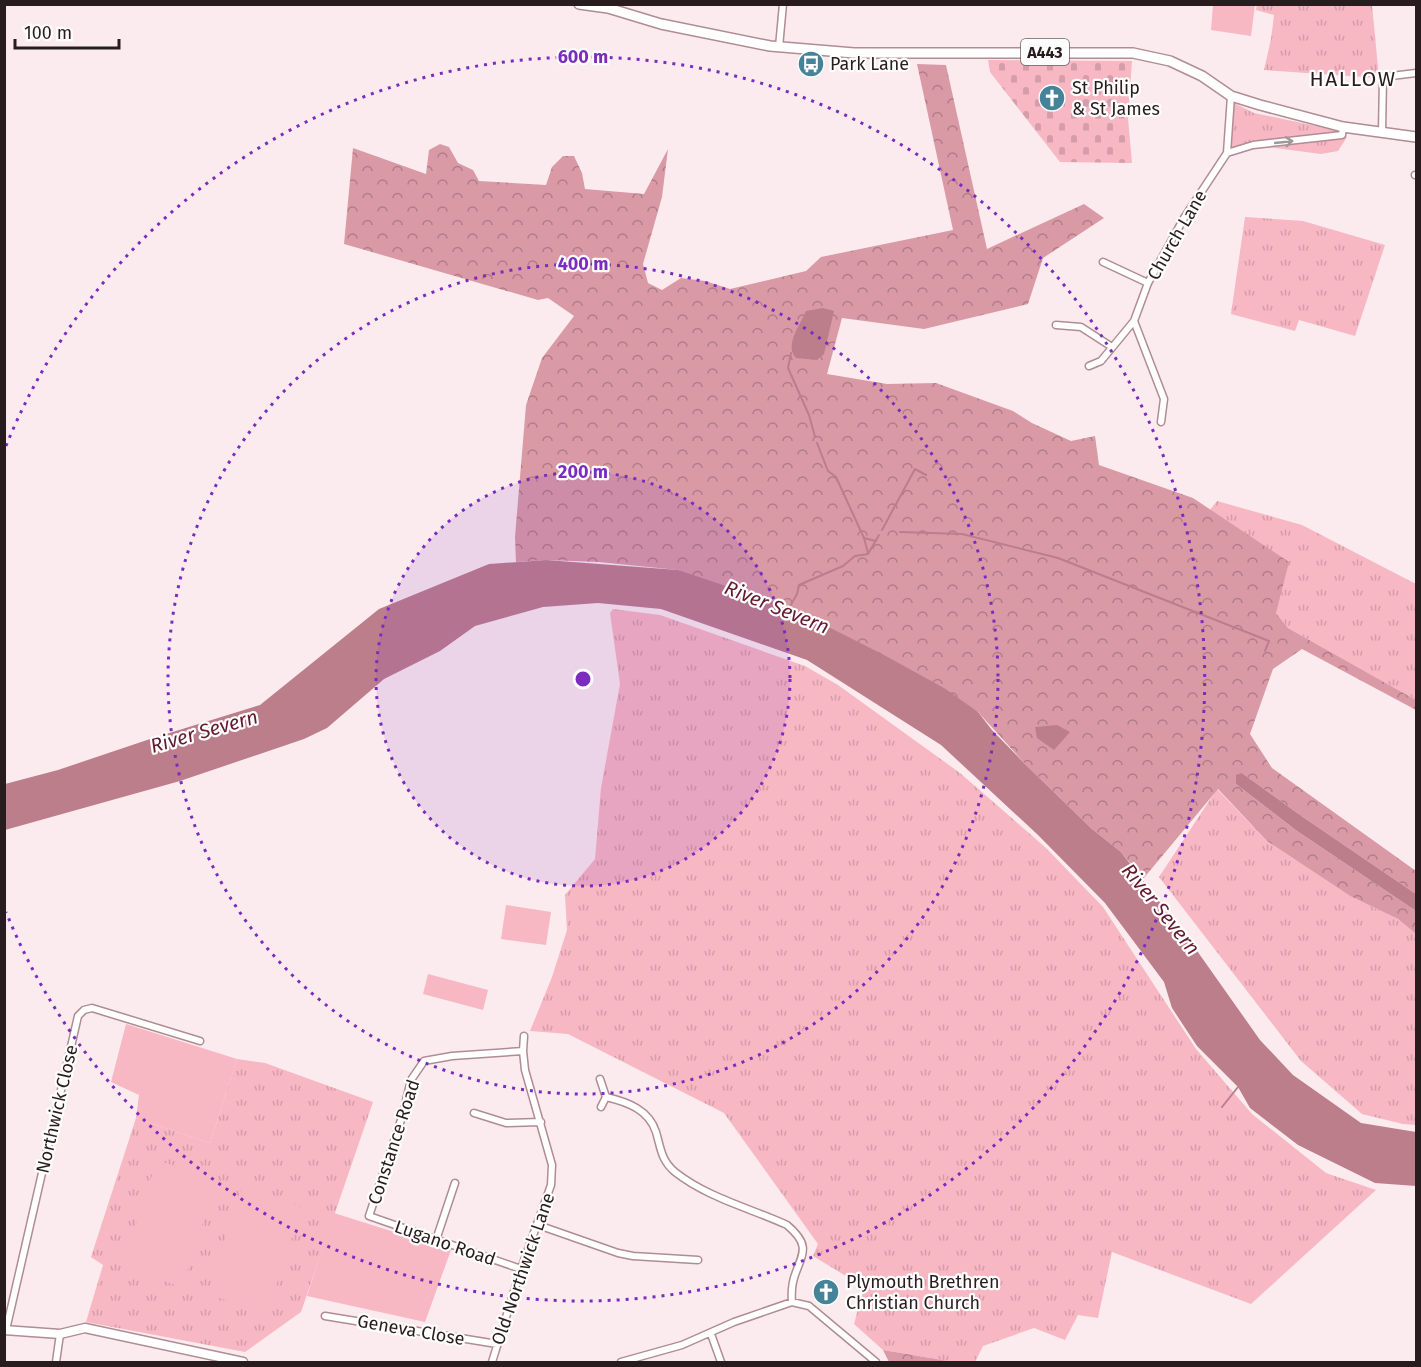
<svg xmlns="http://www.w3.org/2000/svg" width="1421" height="1367" font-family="'Fira Sans',sans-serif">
<defs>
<pattern id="grass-tufts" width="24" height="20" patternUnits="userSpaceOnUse" patternTransform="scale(1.5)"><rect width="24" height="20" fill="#f7b7c3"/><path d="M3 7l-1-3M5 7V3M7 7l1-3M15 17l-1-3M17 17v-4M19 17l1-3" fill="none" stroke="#d49da7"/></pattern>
<pattern id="forest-crowns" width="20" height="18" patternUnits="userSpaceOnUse" patternTransform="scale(1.5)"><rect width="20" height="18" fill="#d99aa6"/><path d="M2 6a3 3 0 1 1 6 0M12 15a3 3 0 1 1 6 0" fill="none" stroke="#b07d87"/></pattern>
<pattern id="cemetery-stones" width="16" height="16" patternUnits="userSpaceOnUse" patternTransform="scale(1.5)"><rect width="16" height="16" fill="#f7b7c3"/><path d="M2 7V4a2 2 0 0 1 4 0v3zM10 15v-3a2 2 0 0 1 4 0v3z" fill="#d49da7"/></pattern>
</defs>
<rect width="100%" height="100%" fill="#fbebee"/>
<path fill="url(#grass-tufts)" d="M 1257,4 L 1372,5 L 1379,78 L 1264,70 L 1271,39 L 1274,15 L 1256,10 Z
M 1234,103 L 1254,113 L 1335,130 L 1347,137 L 1338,151 L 1321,154 L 1253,145 L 1227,153 Z
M 1245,217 L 1303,221 L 1385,245 L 1355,336 L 1299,320 L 1295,331 L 1231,314 Z
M 1217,501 L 1302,525 L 1416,584 L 1416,700 L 1288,628 L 1276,613 L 1210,510 Z
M 613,609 L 660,615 L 805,666 L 838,685 L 960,773 L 1046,848 L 1103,907 L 1196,1049 L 1252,1114 L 1326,1173 L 1376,1190 L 1251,1304 L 1112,1252 L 1098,1318 L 1078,1315 L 1065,1340 L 1034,1328 L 983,1346 L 975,1362 L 954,1362 L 883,1350 L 854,1324 L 864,1287 L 813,1256 L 818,1244 L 724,1113 L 568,1034 L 530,1031 L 552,977 L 567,930 L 565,895 L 595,859 L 601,788 L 620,684 L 610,613 Z
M 1217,789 L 1267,841 L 1350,896 L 1398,919 L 1416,934 L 1416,1125 L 1403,1124 L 1362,1114 L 1301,1061 L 1159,877 Z
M 237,1059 L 265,1063 L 373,1102 L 301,1312 L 245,1352 L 86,1322 L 103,1265 L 91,1257 L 136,1118 L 210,1143 Z"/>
<path fill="url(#forest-crowns)" d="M 917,64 L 946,65 L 987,249 L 1084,204 L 1104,218 L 1043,258 L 1028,304 L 924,329 L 842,318 L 827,374 L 887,384 L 936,383 L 1013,411 L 1032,423 L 1071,441 L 1095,436 L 1099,465 L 1193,498 L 1289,562 L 1276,613 L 1288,628 L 1416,700 L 1416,710 L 1302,649 L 1273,669 L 1250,734 L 1272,768 L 1416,871 L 1416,894 L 1300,815 L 1242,773 L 1236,784 L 1297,831 L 1416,911 L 1416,934 L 1398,919 L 1350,896 L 1267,841 L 1218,789 L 1143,879 L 1121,852 L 1092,829 L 1027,766 L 978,712 L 678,570 L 599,562 L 546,560 L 516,562 L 515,537 L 526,405 L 542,358 L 574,316 L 548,298 L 538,300 L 344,244 L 353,148 L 426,174 L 429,150 L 440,144 L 449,147 L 458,163 L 473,170 L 479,181 L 546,185 L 552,167 L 563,156 L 574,156 L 582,173 L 585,189 L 644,194 L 668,149 L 662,197 L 643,264 L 648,283 L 662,290 L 681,278 L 705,281 L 730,289 L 806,271 L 821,257 L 953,230 Z
M 883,1350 L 954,1362 L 889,1362 Z"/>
<path fill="url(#cemetery-stones)" d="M 988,60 L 1132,61 L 1128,118 L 1132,163 L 1060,162 L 990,72 Z"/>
<path fill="#f7b7c3" d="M 1213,5 L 1255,5 L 1251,36 L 1211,30 Z
M 506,905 L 551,912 L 546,945 L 501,939 Z
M 428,974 L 488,990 L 483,1010 L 423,994 Z
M 126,1024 L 237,1059 L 210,1143 L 136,1118 L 139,1095 L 111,1082 Z
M 157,1160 L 217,1180 L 182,1287 L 122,1267 Z
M 242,1187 L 302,1207 L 267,1314 L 207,1294 Z
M 334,1213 L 451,1250 L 425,1322 L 307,1296 Z"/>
<path fill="#bc7e8b" d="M 823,308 L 834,311 L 824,354 L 817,360 L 796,358 C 784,346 800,325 806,311 Z
M 546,560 L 678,570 L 789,607 L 884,655 L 944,688 L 978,712 L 992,730 L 1027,766 L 1092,829 L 1121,852 L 1195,948 L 1260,1040 L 1293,1075 L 1361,1123 L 1416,1132 L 1416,1186 L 1375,1183 L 1298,1145 L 1250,1108 L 1238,1087 L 1197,1046 L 1172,1008 L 1164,982 L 1105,903 L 1038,835 L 941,745 L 807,660 L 661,609 L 598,603 L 543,607 L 475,626 L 440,651 L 384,679 L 327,728 L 304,739 L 180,781 L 5,830 L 5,784 L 58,770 L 150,739 L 260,705 L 379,609 L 489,564 Z
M 1057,725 L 1070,732 L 1054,750 L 1037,738 L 1035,727 Z
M 1242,773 L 1300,815 L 1416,894 L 1416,911 L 1297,831 L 1236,784 L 1236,775 Z"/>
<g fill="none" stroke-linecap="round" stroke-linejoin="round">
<path stroke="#bc7e8b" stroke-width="2" d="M 791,353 L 788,368 L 809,415 L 815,437
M 817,443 L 828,471 L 836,477 L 864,538 L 876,541
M 882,530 L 915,469 L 926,475
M 900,532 L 962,534 L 1058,558 L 1269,641 L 1265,651
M 864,538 L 868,553
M 788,610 L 797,594 L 799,585 L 843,566 L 855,556 L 868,554 L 879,535
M 1222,1107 L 1238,1087"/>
<defs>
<path id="street" d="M 779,47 L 783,4
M 1382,133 L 1383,77 L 1416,73
M 1227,153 L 1253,145 L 1342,135 L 1343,127
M 1415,175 L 1416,175
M 1103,262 L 1148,283
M 1056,325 L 1081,327 L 1112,347
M 1089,366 L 1101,361 L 1134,321
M 1161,422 L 1164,399 L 1134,321 L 1148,283 L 1184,218 L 1227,153 L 1231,96
M 600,1079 L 606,1097 L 601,1107
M 606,1097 C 628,1102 649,1110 656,1132 C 661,1149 661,1160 675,1172 C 708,1198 750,1208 787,1225 C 808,1243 805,1250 796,1272 C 792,1282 791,1291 792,1302
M 474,1113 L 506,1123 L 541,1122
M 538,1225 L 618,1253 L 633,1256 L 698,1260
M 436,1240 L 455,1183
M 521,1269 L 369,1216 L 402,1117 L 411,1080 L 424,1061 L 452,1056 L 523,1051
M 325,1316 L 497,1344
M 6,1330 L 78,1016 L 84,1010 L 92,1008 L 200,1041
M 711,1334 L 721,1362
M 56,1362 L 60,1334
M 492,1362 L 521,1269 L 551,1185 L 552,1165 L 525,1070 L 523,1051 L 524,1036
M 621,1362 L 682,1345 L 734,1322 L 792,1302 L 809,1306 L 876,1362"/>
<path id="secondary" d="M 4,1330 L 60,1334 L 85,1328 L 243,1362"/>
<path id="primary" d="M 579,4 L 608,8 L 661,24 L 770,46 L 854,53 L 1133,53 L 1170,61 L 1202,76 L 1231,96 L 1260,105 L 1343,127 L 1416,137"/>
</defs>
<use href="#street" stroke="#b08c93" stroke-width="9"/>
<use href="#secondary" stroke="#b08c93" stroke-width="11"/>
<use href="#primary" stroke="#b08c93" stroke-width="12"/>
<use href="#street" stroke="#fff" stroke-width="6"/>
<use href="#secondary" stroke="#fff" stroke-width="8"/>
<use href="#primary" stroke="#fff" stroke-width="9"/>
</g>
<defs><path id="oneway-shaft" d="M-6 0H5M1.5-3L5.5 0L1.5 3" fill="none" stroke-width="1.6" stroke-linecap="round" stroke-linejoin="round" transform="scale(1.5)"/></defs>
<use stroke="#9f999a" href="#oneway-shaft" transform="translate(1284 142) rotate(-6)"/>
<circle cx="583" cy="679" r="207" fill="#7b2cbf" fill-opacity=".12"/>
<g fill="none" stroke="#7b2cbf" stroke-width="3" stroke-dasharray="3 6">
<circle cx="583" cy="679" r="207"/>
<circle cx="583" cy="679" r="415"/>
<path d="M6 446A622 622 0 1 1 6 912"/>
</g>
<defs>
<symbol id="bus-disc" viewBox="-11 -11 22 22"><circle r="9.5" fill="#448398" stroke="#fdfdfd"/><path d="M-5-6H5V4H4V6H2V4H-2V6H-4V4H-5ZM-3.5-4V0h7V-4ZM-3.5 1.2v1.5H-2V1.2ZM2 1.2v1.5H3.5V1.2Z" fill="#fff"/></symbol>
<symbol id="church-disc" viewBox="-11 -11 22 22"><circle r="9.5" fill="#448398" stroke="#fdfdfd"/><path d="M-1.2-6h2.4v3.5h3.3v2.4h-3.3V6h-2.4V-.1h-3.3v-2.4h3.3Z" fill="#fff"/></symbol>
</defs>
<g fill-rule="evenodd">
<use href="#bus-disc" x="796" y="49" width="30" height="30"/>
<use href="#church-disc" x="1037" y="83" width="30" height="30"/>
<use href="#church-disc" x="811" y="1277" width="30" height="30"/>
</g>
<g text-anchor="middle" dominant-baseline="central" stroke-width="4.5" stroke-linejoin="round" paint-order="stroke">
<rect fill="#fdfdfd" stroke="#696061" stroke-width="1.5" x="1021" y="39" width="48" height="26" rx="4.5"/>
<g font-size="16" font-weight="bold" fill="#291c1e">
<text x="1045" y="52">A443</text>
</g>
<g font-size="18" fill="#291c1e" stroke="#fdfdfd" text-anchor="start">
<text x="830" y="64">Park Lane</text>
<text x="1072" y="88">St Philip<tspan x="1072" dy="21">&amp; St James</tspan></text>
<text x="846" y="1282">Plymouth Brethren<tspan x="846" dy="21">Christian Church</tspan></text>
</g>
<g font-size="18" fill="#291c1e" stroke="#fdfdfd">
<text transform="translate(1177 235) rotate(-60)">Church Lane</text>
<text transform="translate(57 1109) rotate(-77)">Northwick Close</text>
<text transform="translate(394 1142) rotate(-72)">Constance Road</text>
<text transform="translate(445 1243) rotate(19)">Lugano Road</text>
<text transform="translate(523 1269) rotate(-71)">Old Northwick Lane</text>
<text transform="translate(411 1330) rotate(10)">Geneva Close</text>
</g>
<g font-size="20" font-style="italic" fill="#631930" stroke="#fdfdfd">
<text transform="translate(777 607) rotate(22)">River Severn</text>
<text transform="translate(204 731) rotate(-16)">River Severn</text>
<text transform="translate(1161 909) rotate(51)">River Severn</text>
</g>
<g font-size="21" letter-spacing="1.5" fill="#291c1e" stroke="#fdfdfd">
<text x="1353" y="79">HALLOW</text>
</g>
</g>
<circle cx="583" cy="679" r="9" fill="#7b2cbf" stroke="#fdfdfd" stroke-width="3"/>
<g font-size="18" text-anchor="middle" font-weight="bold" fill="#7b2cbf" stroke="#fdfdfd" stroke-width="4.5" stroke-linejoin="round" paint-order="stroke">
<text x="583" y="63">600 m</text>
<text x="583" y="270">400 m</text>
<text x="583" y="478">200 m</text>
</g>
<rect width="1421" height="1367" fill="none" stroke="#291c1e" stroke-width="12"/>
<path d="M15 39v9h104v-9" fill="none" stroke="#291c1e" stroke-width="3"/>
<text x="24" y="39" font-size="18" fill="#291c1e" stroke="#fdfdfd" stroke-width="4.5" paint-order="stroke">100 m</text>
</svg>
